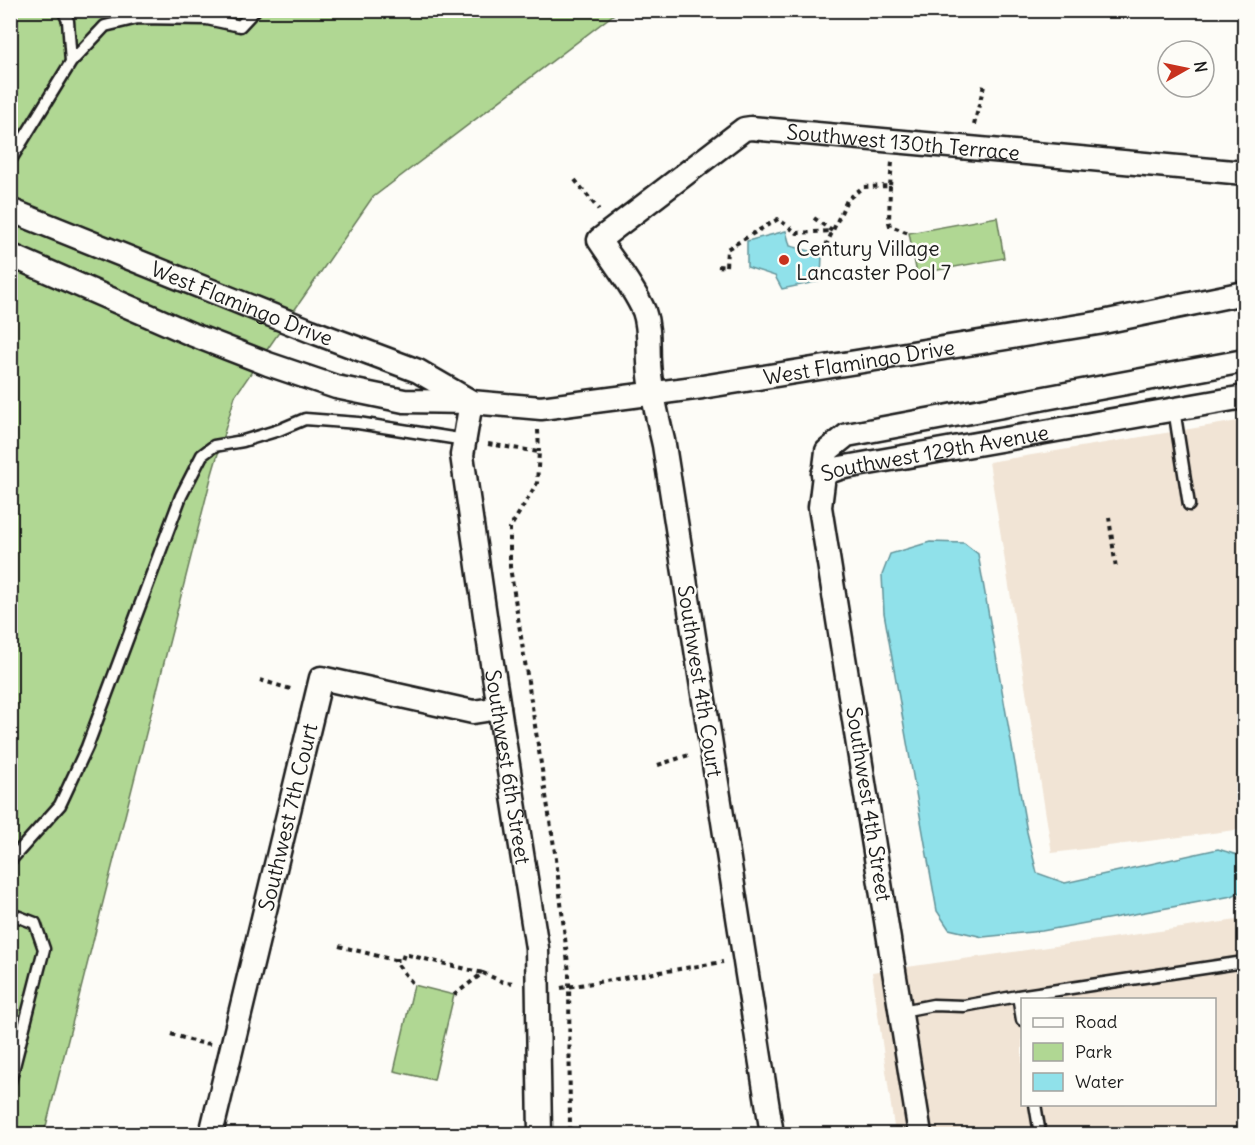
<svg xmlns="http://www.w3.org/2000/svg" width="1255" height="1145" font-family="Delius,sans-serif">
<rect width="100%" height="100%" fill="#fdfcf7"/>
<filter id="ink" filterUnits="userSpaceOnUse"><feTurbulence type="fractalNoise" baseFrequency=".0167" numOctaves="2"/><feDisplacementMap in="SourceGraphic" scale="12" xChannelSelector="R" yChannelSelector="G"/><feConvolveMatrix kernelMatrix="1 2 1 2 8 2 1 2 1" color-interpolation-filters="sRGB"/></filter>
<g filter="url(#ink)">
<path fill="#f1e4d5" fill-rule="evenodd" d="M 1244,420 L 1244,829 L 1052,853 L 989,462 Z
M 1244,919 L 1244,1134 L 895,1134 L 872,972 ZM 1022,1000 L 1214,1000 L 1214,1104 L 1022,1104 Z"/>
<path fill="#b0d793" stroke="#667a58" stroke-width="1.5" d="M 11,11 L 618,11 L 372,198 L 235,396 L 212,474 L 44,1134 L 11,1134 Z
M 997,217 L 1004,258 L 917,274 L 909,233 Z
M 414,985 L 454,995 L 434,1080 L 394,1071 Z"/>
<path fill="#90e1ea" stroke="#629298" stroke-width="1.5" d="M 786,231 L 790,246 L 822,254 L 821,281 L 782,289 L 775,276 L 747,267 L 747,241 Z
M 930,542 L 964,543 L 978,554 L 1027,832 L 1037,873 L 1065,883 L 1218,849 L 1244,857 L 1244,890 L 1232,896 L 1042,931 L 983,937 L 949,929 L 937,911 L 884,613 L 882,575 L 890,554 Z"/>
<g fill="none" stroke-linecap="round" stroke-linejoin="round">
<defs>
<path id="service" d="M 63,10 L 68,21 L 71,62
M 10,161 L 71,62 L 105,26 L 138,18 L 207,19 L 240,26 L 255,10
M 1174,409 L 1189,505
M 10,861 L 60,805 L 87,747 L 181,496 L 202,455 L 214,446 L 243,441 L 279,430 L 305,419 L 358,423 L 465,440
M 10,916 L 14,915 L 35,923 L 44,949 L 10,1082
M 1018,996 L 1022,1020
M 902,1011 L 933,1005 L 964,1006 L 1018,996 L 1244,962
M 1035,1104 L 1040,1134"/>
<g id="minor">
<path id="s1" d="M 10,210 L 311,331 L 418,371 L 470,401"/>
<path id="s2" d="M 10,255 L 191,334 L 268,364 L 336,387 L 404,401 L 471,402 L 541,408 L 702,387 L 1098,323 L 1244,293"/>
<path id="s3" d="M 471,402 L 462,455 L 491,657 L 537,948 L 540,1134"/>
<path id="s4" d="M 823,474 L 840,468 L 1244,397"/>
<path id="s5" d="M 211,1134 L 321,678 L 473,712 L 499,708"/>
<path id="s6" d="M 772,1134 L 664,445 C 658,418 650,390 649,362 C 648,345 650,328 644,311 C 633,286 614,263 599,240 L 744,129 L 751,128 L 1244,173"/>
<path d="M 920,1134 L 820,507 L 827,451 L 847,435 L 1244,361"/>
</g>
</defs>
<use href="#service" stroke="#1c1c1c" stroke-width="15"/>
<use href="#minor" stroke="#1c1c1c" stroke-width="27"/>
<path stroke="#1c1c1c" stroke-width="4" stroke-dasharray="4.5 4.5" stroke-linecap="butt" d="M 974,125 L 984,85
M 575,180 L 599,210
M 890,186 L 889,222 L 890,226 L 909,233
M 814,218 L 832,231
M 822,254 L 847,200 L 863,187 L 890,186 L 892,162
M 718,266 L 726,267 L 727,249 L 778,219 L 797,233 L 832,231
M 538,430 L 539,452
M 488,444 L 539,452 L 537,483 L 510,528 L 510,567 L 556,859 L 569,973 L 570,1134
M 1109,517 L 1116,569
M 260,680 L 294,690
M 658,765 L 689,755
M 339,946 L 394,960 L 414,985
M 394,960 L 402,960 L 404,954 L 483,973
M 561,988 L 723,962
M 454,995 L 483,973 L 503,982 L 516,983
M 171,1034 L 196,1042 L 211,1044"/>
<use href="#service" stroke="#fdfcf7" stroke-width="10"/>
<use href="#minor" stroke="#fdfcf7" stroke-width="22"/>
</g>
</g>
<circle fill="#c8321e" stroke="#fdfcf7" stroke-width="2" cx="784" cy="260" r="6"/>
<g text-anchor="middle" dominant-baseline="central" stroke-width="5" stroke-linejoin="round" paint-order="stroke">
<g font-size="21" fill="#1c1c1c" stroke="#fdfcf7">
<text stroke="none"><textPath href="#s6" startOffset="1260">Southwest 130th Terrace</textPath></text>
<text stroke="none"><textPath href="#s1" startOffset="250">West Flamingo Drive</textPath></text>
<text stroke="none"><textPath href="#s2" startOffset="880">West Flamingo Drive</textPath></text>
<text stroke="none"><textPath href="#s4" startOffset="114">Southwest 129th Avenue</textPath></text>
<text transform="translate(700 681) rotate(81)">Southwest 4th Court</text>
<text stroke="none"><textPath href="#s3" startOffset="369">Southwest 6th Street</textPath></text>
<text transform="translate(869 804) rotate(81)">Southwest 4th Street</text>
<text stroke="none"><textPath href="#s5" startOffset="326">Southwest 7th Court</textPath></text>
</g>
<g font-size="21" fill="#1c1c1c" stroke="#fdfcf7" text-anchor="start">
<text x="796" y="248">Century Village<tspan x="796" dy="24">Lancaster Pool 7</tspan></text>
</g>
</g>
<rect width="1255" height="1145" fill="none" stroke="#fdfcf7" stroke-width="36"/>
<rect x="18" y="18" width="1219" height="1109" fill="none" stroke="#1c1c1c" stroke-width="2" filter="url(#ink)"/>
<rect x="1021" y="998" width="195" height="108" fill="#fdfcf7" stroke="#a3a29f" stroke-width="1.5"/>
<rect x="1033" y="1018" width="30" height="9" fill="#fdfcf7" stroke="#a3a29f" stroke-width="1.5"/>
<text x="1075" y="1028" font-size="18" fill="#1c1c1c">Road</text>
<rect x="1033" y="1043" width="30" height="18" fill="#b0d793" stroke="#a3a29f" stroke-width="1.5"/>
<text x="1075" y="1058" font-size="18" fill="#1c1c1c">Park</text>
<rect x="1033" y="1073" width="30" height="18" fill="#90e1ea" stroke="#a3a29f" stroke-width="1.5"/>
<text x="1075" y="1088" font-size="18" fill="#1c1c1c">Water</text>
<g transform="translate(1186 69) rotate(81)"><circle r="28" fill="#fdfcf7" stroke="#a3a29f" stroke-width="1.5"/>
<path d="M0-4.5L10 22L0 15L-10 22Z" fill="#c8321e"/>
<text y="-9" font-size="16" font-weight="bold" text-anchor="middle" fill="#1c1c1c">N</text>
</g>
</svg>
